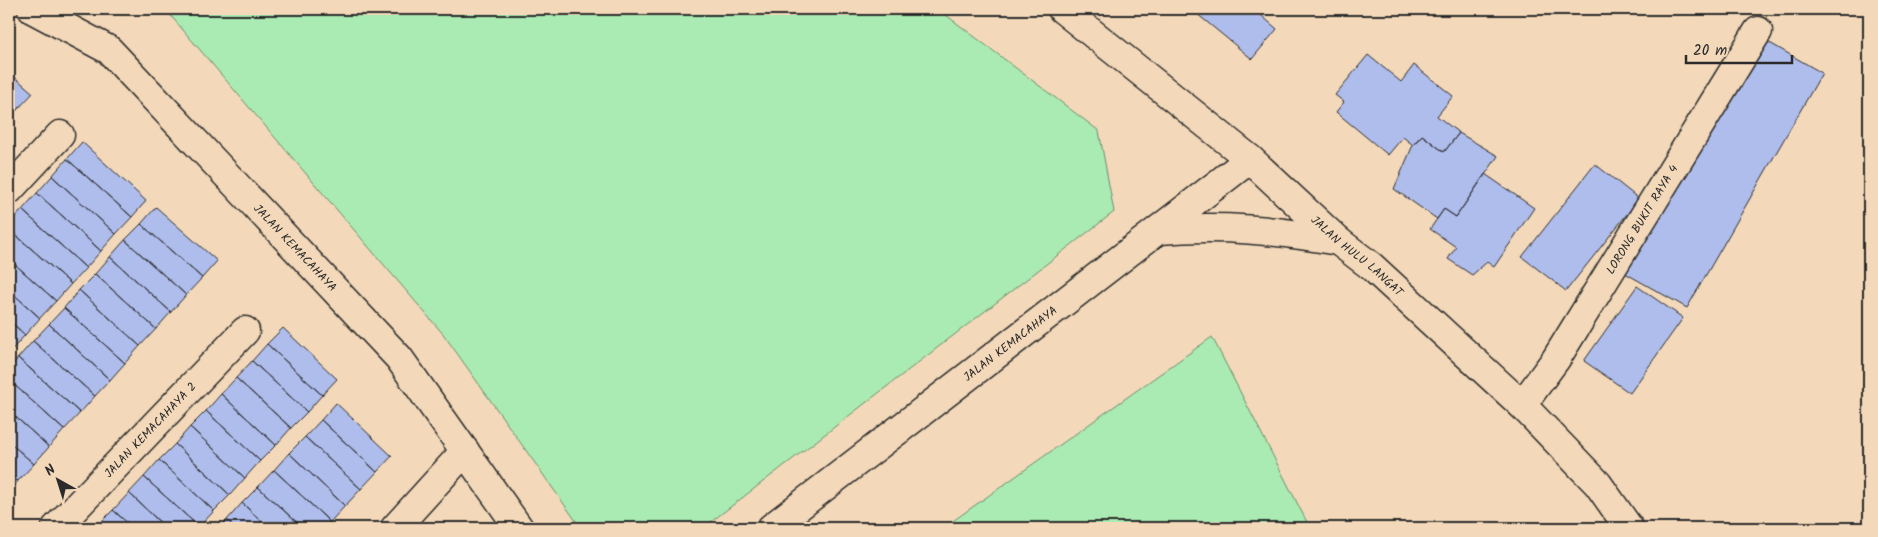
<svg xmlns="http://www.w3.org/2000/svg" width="1878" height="537" font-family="Kalam,sans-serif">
<rect width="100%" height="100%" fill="#f3d9ba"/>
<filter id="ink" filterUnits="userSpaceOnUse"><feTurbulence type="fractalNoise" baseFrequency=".02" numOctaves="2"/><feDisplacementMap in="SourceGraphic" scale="10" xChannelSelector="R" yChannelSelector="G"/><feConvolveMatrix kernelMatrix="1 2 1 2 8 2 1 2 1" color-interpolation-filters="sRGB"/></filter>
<g filter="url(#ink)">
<path fill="#aaebb3" stroke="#6a8b6f" d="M 165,9 L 938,9 L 1099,131 L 1114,212 L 703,528 L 581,528 L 444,335 Z
M 1212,337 L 1310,528 L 943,528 Z"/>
<path fill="#afbded" stroke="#2b2b2b" d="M 1191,9 L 1254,9 L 1277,29 L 1252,59 Z
M 1761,38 L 1822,73 L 1687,308 L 1625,273 Z
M 1368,55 L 1401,82 L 1414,65 L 1453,96 L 1437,116 L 1459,133 L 1444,152 L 1422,135 L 1413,145 L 1403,137 L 1388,155 L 1336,112 L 1344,102 L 1335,95 Z
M 9,72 L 33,93 L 17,110 L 9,102 Z
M 9,102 L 17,110 L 9,119 Z
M 1459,133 L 1498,156 L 1456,217 L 1444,209 L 1437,219 L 1394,189 L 1413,145 L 1422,135 L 1444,152 Z
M 82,142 L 146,201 L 132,217 L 67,159 Z
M 67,159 L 132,217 L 116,234 L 52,176 Z
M 1595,164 L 1639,199 L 1566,291 L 1522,257 Z
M 1485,174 L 1534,208 L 1494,267 L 1487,262 L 1472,275 L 1448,259 L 1456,247 L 1430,229 L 1444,209 L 1456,217 Z
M 52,176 L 116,234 L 101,251 L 37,193 Z
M 37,193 L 101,251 L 86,268 L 22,210 Z
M 156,207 L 217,261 L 202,278 L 141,224 Z
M 22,210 L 86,268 L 71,284 L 9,229 L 9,224 Z
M 141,224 L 202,278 L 186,295 L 125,240 Z
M 9,229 L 71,284 L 56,301 L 9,259 Z
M 125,240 L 186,295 L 171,312 L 110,257 Z
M 110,257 L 171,312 L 156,329 L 95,274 Z
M 9,259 L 56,301 L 40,318 L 9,290 Z
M 95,274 L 156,329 L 140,346 L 79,290 Z
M 1637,286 L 1683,318 L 1630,393 L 1584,361 Z
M 9,290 L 40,318 L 25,335 L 9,320 Z
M 79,290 L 140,346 L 125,363 L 64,308 Z
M 64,308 L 125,363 L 110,380 L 49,324 Z
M 9,320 L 25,335 L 10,352 L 9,351 Z
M 49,324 L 110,380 L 95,396 L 33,341 Z
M 283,328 L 337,379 L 322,395 L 267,344 Z
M 33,341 L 95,396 L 80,413 L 18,358 Z
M 267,344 L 322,395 L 307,412 L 252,361 Z
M 18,358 L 80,413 L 64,430 L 9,380 L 9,369 Z
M 252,361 L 307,412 L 291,428 L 236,378 Z
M 236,378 L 291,428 L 276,445 L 221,394 Z
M 9,380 L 64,430 L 49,447 L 9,411 Z
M 221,394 L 276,445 L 260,461 L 206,411 Z
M 336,403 L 392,456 L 377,472 L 321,420 Z
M 9,411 L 49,447 L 34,464 L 9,442 Z
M 206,411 L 260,461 L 245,478 L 190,427 Z
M 321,420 L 377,472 L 361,489 L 305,437 Z
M 190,427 L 245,478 L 230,495 L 175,444 Z
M 305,437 L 361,489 L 345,506 L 289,453 Z
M 9,442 L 34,464 L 18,481 L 9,472 Z
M 175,444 L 230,495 L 214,511 L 159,460 Z
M 289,453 L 345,506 L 330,522 L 274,470 Z
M 159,460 L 214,511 L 199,527 L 144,477 Z
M 274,470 L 330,522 L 324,528 L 303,528 L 258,487 Z
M 9,472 L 18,481 L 9,492 Z
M 144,477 L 199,527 L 198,528 L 166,528 L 129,493 Z
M 258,487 L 303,528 L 269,528 L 242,503 Z
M 129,493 L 166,528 L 133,528 L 113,510 Z
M 242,503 L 269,528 L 235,528 L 227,520 Z
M 113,510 L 133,528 L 100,528 L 97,526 Z
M 227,520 L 235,528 L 219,528 Z"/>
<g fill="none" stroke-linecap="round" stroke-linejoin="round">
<defs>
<g id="street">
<path d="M 9,190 L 60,135"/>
<path id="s1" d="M 1522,405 L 1556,359 L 1758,31"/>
<path id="s2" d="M 56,528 L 245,331"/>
<path d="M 395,528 L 465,451"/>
</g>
<g id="secondary">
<path id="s3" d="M 32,9 L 109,50 L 399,358 L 519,528"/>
<path id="s4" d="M 1062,9 L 1250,159 L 1338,241 L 1371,266 L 1522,405 L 1598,484 L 1629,528"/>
<path d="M 1159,230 C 1223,225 1275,230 1338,241"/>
<path id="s5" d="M 771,528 L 1250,159"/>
</g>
</defs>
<use href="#street" stroke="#2b2b2b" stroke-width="31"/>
<use href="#secondary" stroke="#2b2b2b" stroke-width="31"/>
<use href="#street" stroke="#f3d9ba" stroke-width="28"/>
<use href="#secondary" stroke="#f3d9ba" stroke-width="28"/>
</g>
</g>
<g text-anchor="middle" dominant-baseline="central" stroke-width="4" stroke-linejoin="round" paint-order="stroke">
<g font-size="12" fill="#2b2b2b" stroke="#f3d9ba">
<text stroke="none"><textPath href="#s1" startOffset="221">LORONG BUKIT RAYA 4</textPath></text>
<text stroke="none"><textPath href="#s3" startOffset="359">JALAN KEMACAHAYA</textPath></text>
<text stroke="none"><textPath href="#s4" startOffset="385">JALAN HULU LANGAT</textPath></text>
<text stroke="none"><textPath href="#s5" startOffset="302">JALAN KEMACAHAYA</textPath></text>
<text stroke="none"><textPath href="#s2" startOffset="136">JALAN KEMACAHAYA 2</textPath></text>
</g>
</g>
<rect width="1878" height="537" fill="none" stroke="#f3d9ba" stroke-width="30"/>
<rect x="15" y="15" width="1848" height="507" fill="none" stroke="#2b2b2b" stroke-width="2" filter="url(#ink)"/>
<g transform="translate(58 480) rotate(321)" stroke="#f3d9ba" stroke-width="4" paint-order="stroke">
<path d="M0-4L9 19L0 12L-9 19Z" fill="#2b2b2b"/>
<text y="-8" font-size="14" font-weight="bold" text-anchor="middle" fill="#2b2b2b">N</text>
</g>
<path d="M1686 55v8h106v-8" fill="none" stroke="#2b2b2b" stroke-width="2.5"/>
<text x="1693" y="55" font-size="15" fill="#2b2b2b" stroke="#f3d9ba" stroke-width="4" paint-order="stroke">20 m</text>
</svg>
